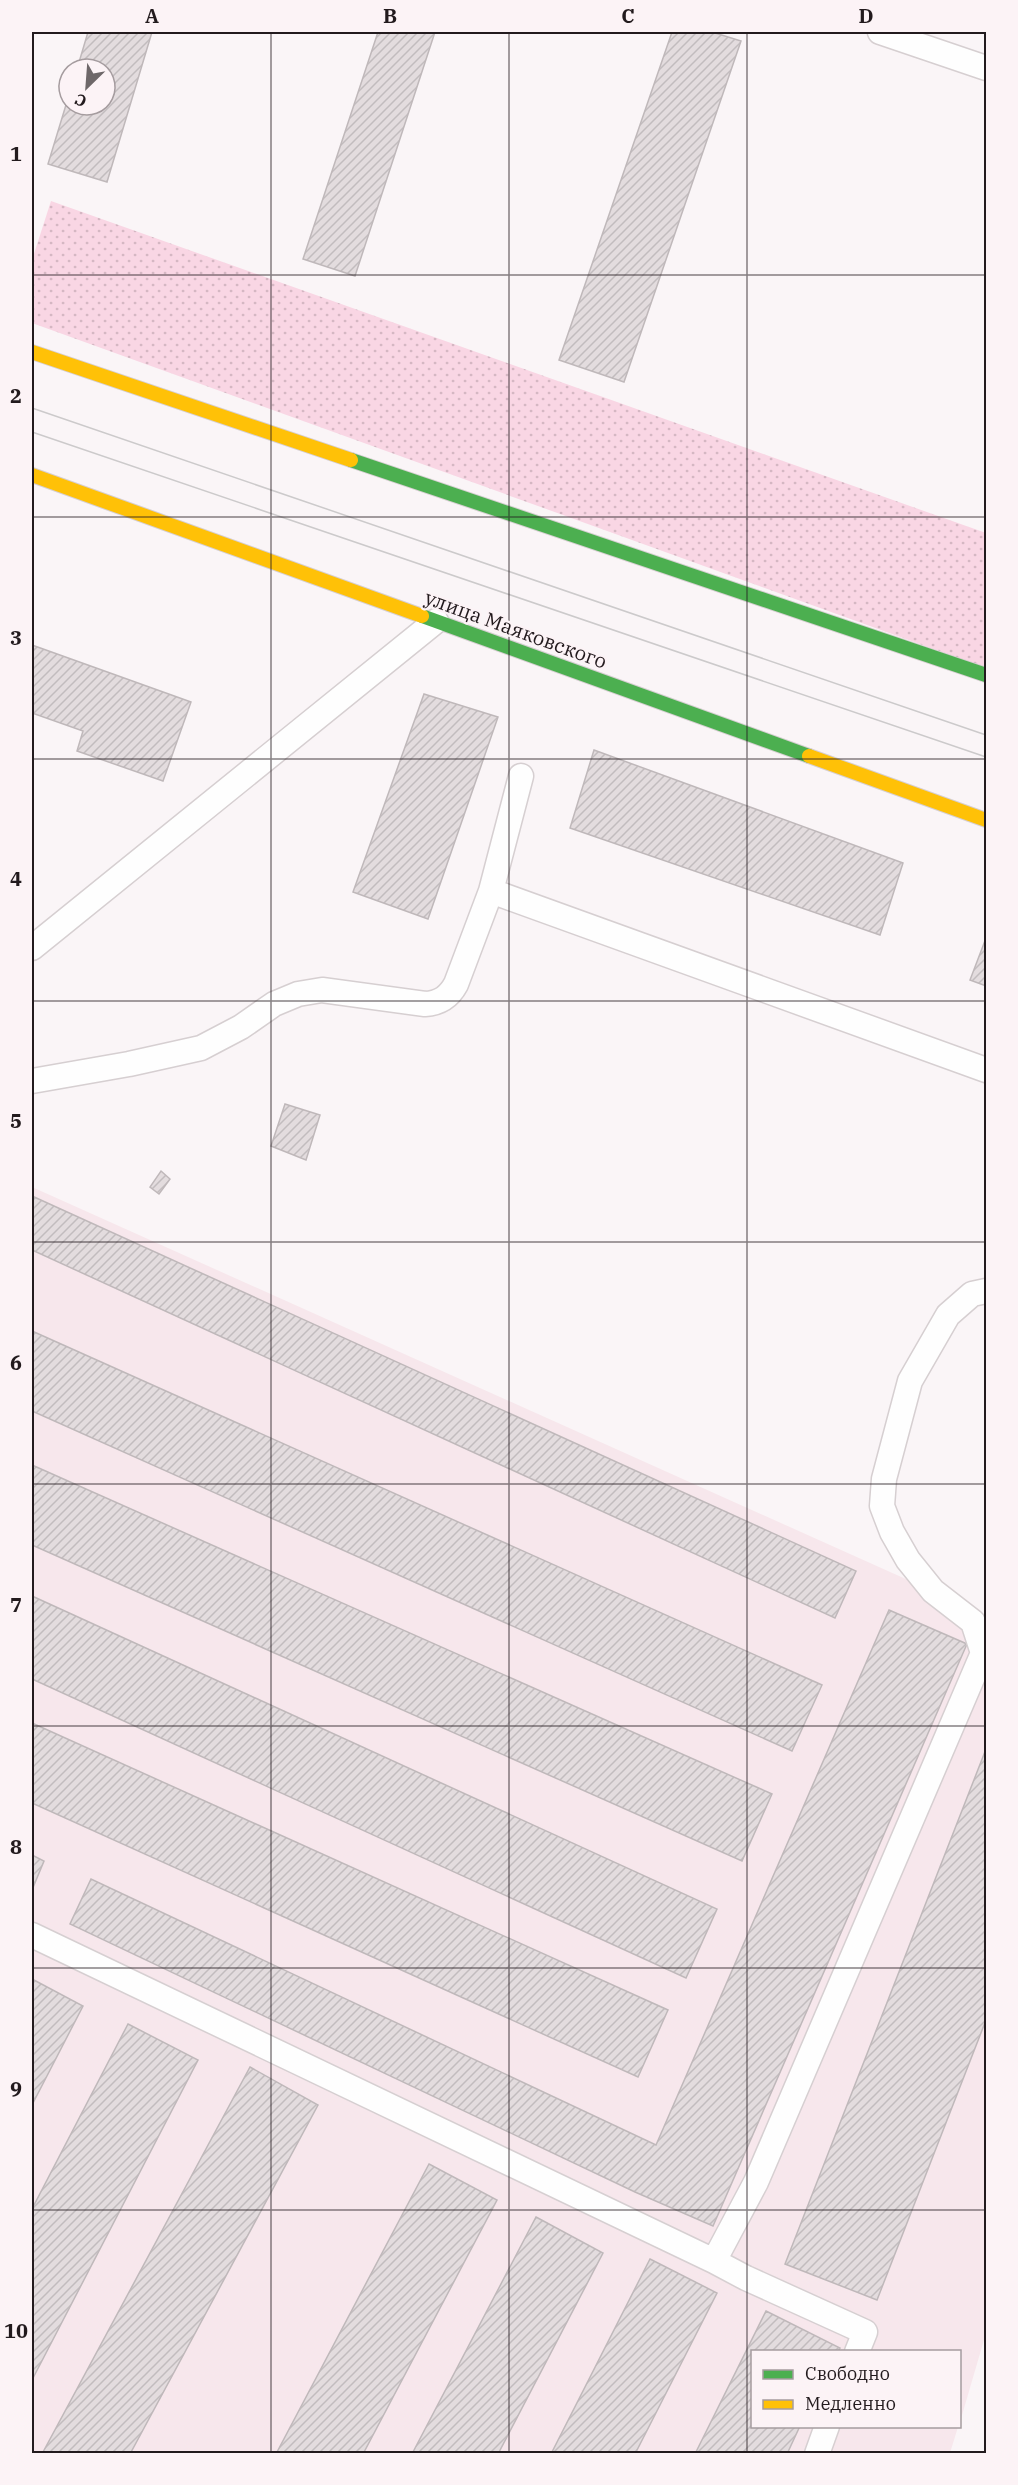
<svg xmlns="http://www.w3.org/2000/svg" width="1018" height="2485" font-family="'IBM Plex Serif',serif">
<defs>
<pattern id="park-dots" width="8" height="8" patternUnits="userSpaceOnUse" patternTransform="scale(1.5)"><rect width="8" height="8" fill="#f9d6e4"/><path d="M2 2h.1M6 6h.1" fill="none" stroke="#d5b7c3" stroke-width="1.8" stroke-linecap="round"/></pattern>
<pattern id="building-hatch" width="6" height="6" patternUnits="userSpaceOnUse" patternTransform="scale(1.5)"><rect width="6" height="6" fill="#e3dcde"/><path d="M-1 1l2-2M0 6l6-6M5 7l2-2" fill="none" stroke="#c2bcbe"/></pattern>
</defs>
<rect width="100%" height="100%" fill="#faf5f7"/>
<path fill="#f7e7ec" d="M 32,1187 L 986,1615 L 986,2333 L 960,2422 L 960,2352 L 752,2352 L 752,2426 L 958,2427 L 950,2453 L 32,2454 Z"/>
<path fill="url(#park-dots)" d="M 51,201 L 986,533 L 986,668 L 32,323 L 32,260 Z"/>
<path fill="url(#building-hatch)" stroke="#bfb8ba" stroke-width="1.5" d="M 88,32 L 152,32 L 107,182 L 48,164 L 69,95 L 69,105 L 105,105 L 105,69 L 77,69 Z
M 378,32 L 435,32 L 355,276 L 303,259 Z
M 672,32 L 712,32 L 741,41 L 624,382 L 559,360 Z
M 32,645 L 191,702 L 163,781 L 77,751 L 83,731 L 32,713 Z
M 424,694 L 498,717 L 428,919 L 353,892 Z
M 594,750 L 903,863 L 880,935 L 570,828 Z
M 986,938 L 986,986 L 970,980 Z
M 285,1104 L 320,1115 L 306,1160 L 271,1146 Z
M 161,1171 L 170,1179 L 159,1194 L 150,1187 Z
M 32,1196 L 856,1571 L 835,1618 L 32,1250 Z
M 32,1331 L 822,1685 L 792,1751 L 32,1411 Z
M 32,1465 L 772,1794 L 742,1861 L 32,1545 Z
M 32,1596 L 717,1909 L 686,1978 L 32,1679 Z
M 889,1610 L 967,1644 L 713,2226 L 635,2192 L 70,1924 L 91,1879 L 656,2145 Z
M 32,1723 L 668,2010 L 638,2077 L 32,1803 Z
M 986,1749 L 986,2020 L 877,2300 L 785,2264 Z
M 32,1855 L 44,1861 L 32,1890 Z
M 32,1979 L 83,2006 L 32,2105 Z
M 128,2024 L 198,2060 L 32,2380 L 32,2209 Z
M 250,2067 L 318,2105 L 130,2454 L 42,2454 Z
M 429,2164 L 497,2200 L 363,2454 L 276,2454 Z
M 536,2217 L 603,2253 L 498,2454 L 412,2454 Z
M 650,2259 L 717,2293 L 635,2454 L 551,2454 Z
M 766,2311 L 840,2348 L 838,2352 L 752,2352 L 752,2426 L 800,2426 L 787,2454 L 695,2454 Z"/>
<g fill="none" stroke-linecap="round" stroke-linejoin="round">
<defs>
<path id="lane" d="M 880,32 L 986,68
M 491,891 L 986,1070
M 32,948 L 436,621
M 32,1081 L 129,1064 L 201,1048 L 241,1027 L 274,1004 L 298,994 L 322,990 L 425,1004 C 440,1003 449,997 456,984 L 491,891 L 521,776
M 32,1935 L 714,2261 L 756,2182 L 983,1653 L 973,1622 L 933,1591 L 908,1560 L 892,1532 L 882,1506 L 884,1479 L 910,1381 L 948,1315 L 972,1294 L 986,1291
M 714,2261 L 746,2278 L 865,2332 L 857,2352
M 817,2454 L 827,2426"/>
<path id="fast" d="M 351,460 L 986,675
M 422,616 L 809,756"/>
<path id="slow" d="M 32,352 L 351,460
M 32,475 L 422,616
M 809,756 L 986,820"/>
</defs>
<use href="#lane" stroke="#d6cfd1" stroke-width="27"/>
<use href="#fast" stroke="#d6cfd1" stroke-width="16"/>
<use href="#slow" stroke="#d6cfd1" stroke-width="16"/>
<use href="#lane" stroke="#fefefe" stroke-width="24"/>
<use href="#fast" stroke="#4caf50" stroke-width="14"/>
<use href="#slow" stroke="#ffc107" stroke-width="14"/>
<path stroke="#cccacb" stroke-width="1.5" d="M 32,408 L 986,735
M 32,432 L 986,757"/>
</g>
<path fill="none" stroke="#221a1d" stroke-width="1.5" stroke-opacity="0.55" d="M 271,32 L 271,2454M 509,32 L 509,2454M 747,32 L 747,2454M 32,275 L 986,275M 32,517 L 986,517M 32,759 L 986,759M 32,1001 L 986,1001M 32,1242 L 986,1242M 32,1484 L 986,1484M 32,1726 L 986,1726M 32,1968 L 986,1968M 32,2210 L 986,2210"/>
<g text-anchor="middle" dominant-baseline="central" stroke-width="4.5" stroke-linejoin="round" paint-order="stroke">
<g font-size="20" fill="#221a1d" stroke="#fcf3f6">
<text transform="translate(516 629) rotate(20)">улица Маяковского</text>
</g>
</g>
<rect width="1018" height="2485" fill="none" stroke="#fcf3f6" stroke-width="66"/>
<rect x="751" y="2350" width="210" height="78" fill="#fcf3f6" stroke="#a59c9f" stroke-width="1.5"/>
<rect x="763" y="2370" width="30" height="9" fill="#4caf50" stroke="#a59c9f" stroke-width="1.5"/>
<text x="805" y="2380" font-size="18" fill="#221a1d">Свободно</text>
<rect x="763" y="2400" width="30" height="9" fill="#ffc107" stroke="#a59c9f" stroke-width="1.5"/>
<text x="805" y="2410" font-size="18" fill="#221a1d">Медленно</text>
<g transform="translate(87 87) rotate(205)"><circle r="28" fill="#fcf3f6" stroke="#a59c9f" stroke-width="1.5"/>
<path d="M0-4.5L10 22L0 15L-10 22Z" fill="#6e6769"/>
<text y="-9" font-size="16" font-weight="bold" text-anchor="middle" fill="#221a1d">С</text>
</g>
<rect x="33" y="33" width="952" height="2419" fill="none" stroke="#221a1d" stroke-width="2"/>
<g font-size="20" text-anchor="middle" font-weight="bold" fill="#221a1d">
<text x="152" y="23">A</text>
<text x="390" y="23">B</text>
<text x="628" y="23">C</text>
<text x="866" y="23">D</text>
<text x="16" y="161">1</text>
<text x="16" y="403">2</text>
<text x="16" y="645">3</text>
<text x="16" y="886">4</text>
<text x="16" y="1128">5</text>
<text x="16" y="1370">6</text>
<text x="16" y="1612">7</text>
<text x="16" y="1854">8</text>
<text x="16" y="2096">9</text>
<text x="16" y="2338">10</text>
</g>
</svg>
